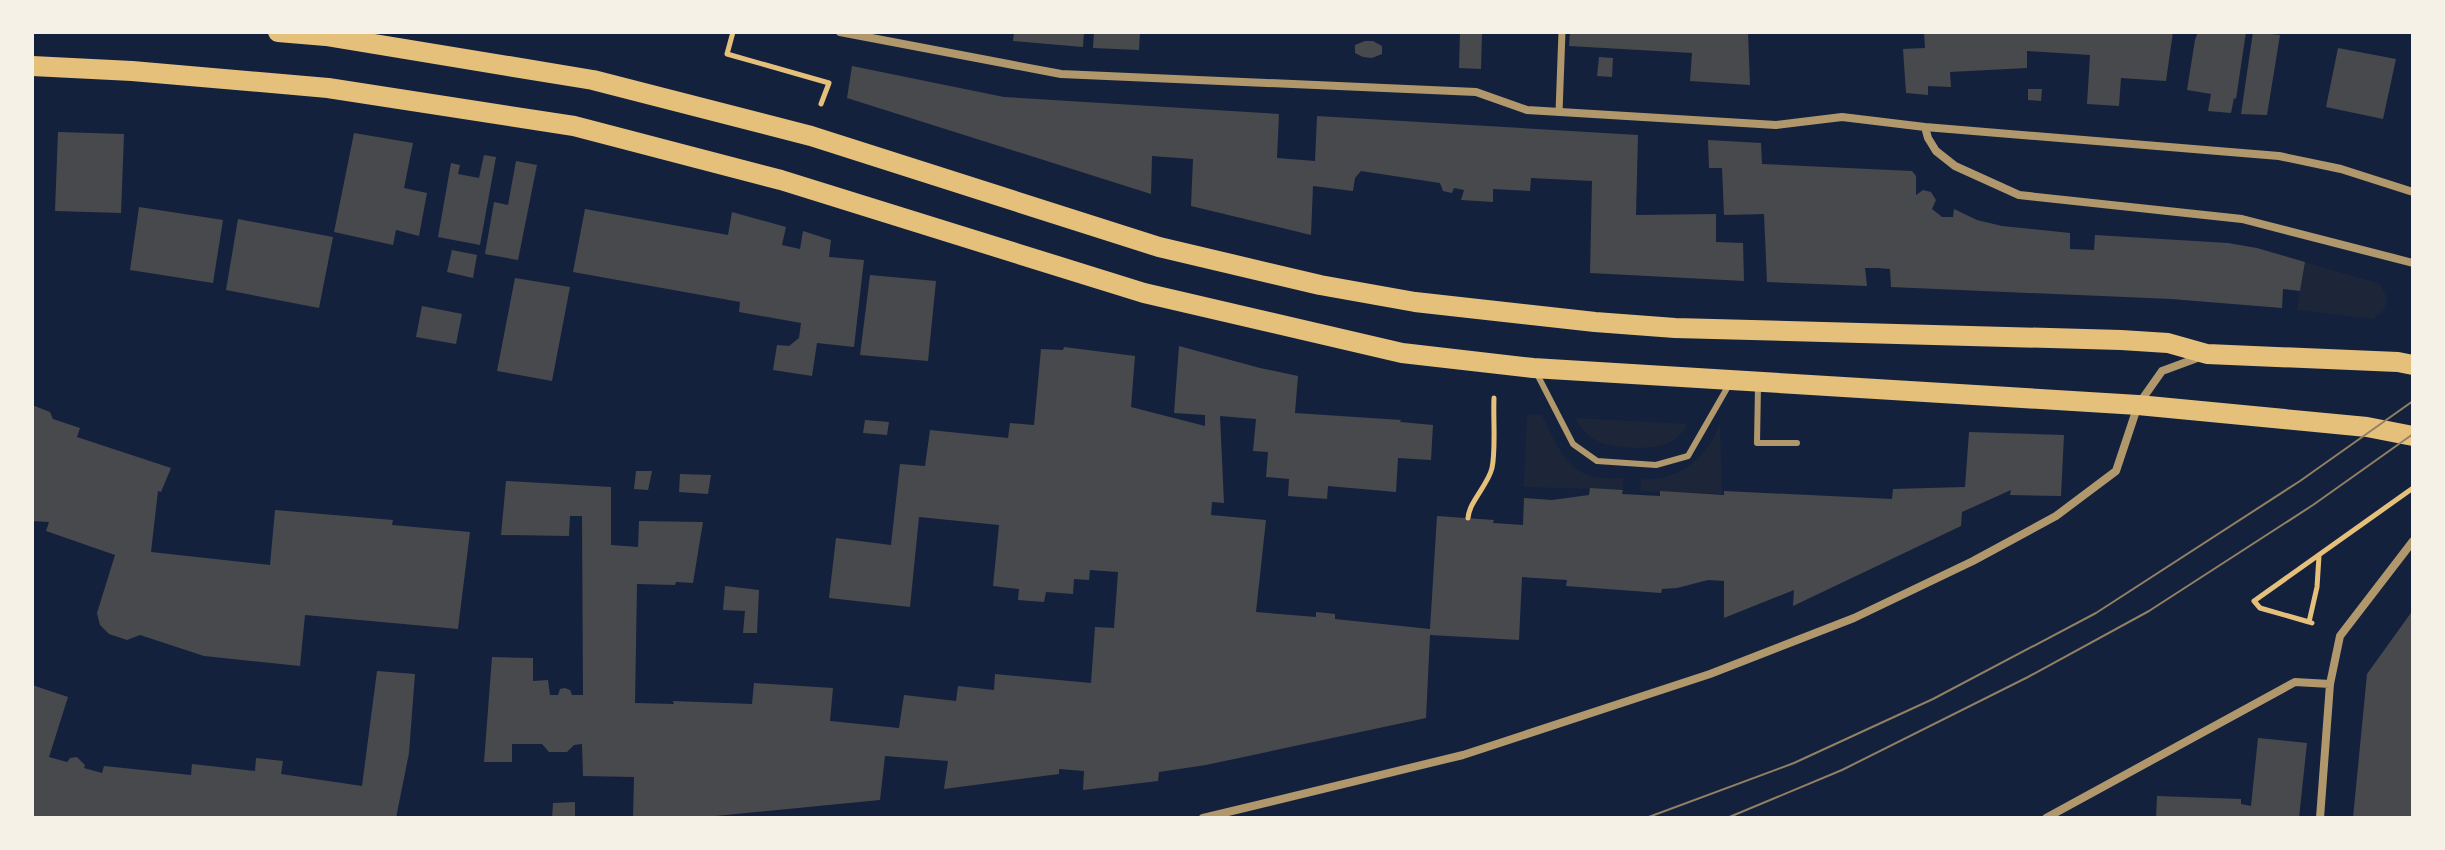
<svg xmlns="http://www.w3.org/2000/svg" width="2445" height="850" font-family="'Roboto Condensed',sans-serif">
<rect width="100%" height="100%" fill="#14213d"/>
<path fill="#1d2539" d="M 2305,262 L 2380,284 L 2387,298 L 2384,310 L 2373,319 L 2297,310 Z
M 1527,414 L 1542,415 C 1552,437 1565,468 1590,476 C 1600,479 1613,478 1623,478 L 1623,490 L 1524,487 Z
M 1575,418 L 1687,424 C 1677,445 1661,447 1640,448 C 1614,448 1588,445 1575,418 Z
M 1720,423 L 1722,494 L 1640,491 L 1641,479 C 1678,482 1708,458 1720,423 Z"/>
<path fill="#48494c" d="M 1014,32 L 1084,32 L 1083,47 L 1013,41 Z
M 1094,32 L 1140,32 L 1139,50 L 1093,48 Z
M 1460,32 L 1482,32 L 1481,69 L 1459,68 Z
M 1570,32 L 1748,32 L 1750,85 L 1690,81 L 1692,53 L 1569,46 Z
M 1924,32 L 2173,32 L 2166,81 L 2121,78 L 2119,106 L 2087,104 L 2090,55 L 2027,51 L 2027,68 L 1950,72 L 1951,87 L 1928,86 L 1928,95 L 1906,93 L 1903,49 L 1925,48 Z
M 2198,32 L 2246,32 L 2236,99 L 2234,98 L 2231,113 L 2208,111 L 2211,94 L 2187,90 L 2195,40 Z
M 2253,32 L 2280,35 L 2267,115 L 2241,114 Z
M 1365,41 L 1373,41 L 1382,46 L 1382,54 L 1372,58 L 1363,57 L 1355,53 L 1355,45 Z
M 2338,48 L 2396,59 L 2383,119 L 2326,107 Z
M 1599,57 L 1613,58 L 1612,77 L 1597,76 Z
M 852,66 L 1004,97 L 1279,114 L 1277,158 L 1315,161 L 1317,116 L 1638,135 L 1636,215 L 1716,214 L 1716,242 L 1743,243 L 1744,281 L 1590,273 L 1592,181 L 1531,178 L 1530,191 L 1493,189 L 1493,202 L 1461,200 L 1464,190 L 1454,188 L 1452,193 L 1443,191 L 1440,183 L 1361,171 L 1355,178 L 1353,191 L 1313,186 L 1311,235 L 1191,206 L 1193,159 L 1152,156 L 1151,194 L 847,98 Z
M 2028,89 L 2042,89 L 2041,101 L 2028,100 Z
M 58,132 L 124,134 L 121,213 L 55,211 Z
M 354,133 L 413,143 L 404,188 L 427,193 L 419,236 L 396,230 L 393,245 L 334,232 Z
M 1708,140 L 1761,143 L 1762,164 L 1912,171 L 1916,176 L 1916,195 L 1923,190 L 1931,192 L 1936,200 L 1932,209 L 1942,217 L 1953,217 L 1954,209 L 1977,220 L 2002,226 L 2070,233 L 2070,249 L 2094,250 L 2095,235 L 2228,243 L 2257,248 L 2305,262 L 2300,291 L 2283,289 L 2282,308 L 2171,299 L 1891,287 L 1890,269 L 1877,268 L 1865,268 L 1867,286 L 1767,282 L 1764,214 L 1724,215 L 1722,168 L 1709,168 Z
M 484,155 L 496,157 L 480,245 L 438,237 L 451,163 L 460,165 L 458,174 L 479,178 Z
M 516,161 L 537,165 L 518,260 L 485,254 L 494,202 L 508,205 Z
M 139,207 L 223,220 L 213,283 L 130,270 Z
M 585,209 L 728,235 L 732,212 L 786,227 L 782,245 L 800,249 L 803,231 L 831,240 L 829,257 L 864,260 L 854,347 L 817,343 L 812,376 L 773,370 L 777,345 L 789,346 L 799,338 L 801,323 L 739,312 L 740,302 L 573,272 Z
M 238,219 L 333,237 L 319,308 L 226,290 Z
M 452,250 L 477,255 L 473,278 L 447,272 Z
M 870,275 L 936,281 L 928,361 L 860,355 Z
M 515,278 L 570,287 L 552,381 L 497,371 Z
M 422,306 L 462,314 L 456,344 L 416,337 Z
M 1179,346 L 1260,368 L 1298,376 L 1295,413 L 1401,420 L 1400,422 L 1433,425 L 1431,460 L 1398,458 L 1396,492 L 1328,486 L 1327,499 L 1288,496 L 1289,479 L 1266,477 L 1268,452 L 1253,451 L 1256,419 L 1220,416 L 1224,503 L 1212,502 L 1211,515 L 1266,520 L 1256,612 L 1316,617 L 1316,612 L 1335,614 L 1335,619 L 1430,629 L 1437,516 L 1494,520 L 1493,523 L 1523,525 L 1524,498 L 1552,500 L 1589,495 L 1590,488 L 1623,490 L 1622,494 L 1660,496 L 1660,491 L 1724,495 L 1724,491 L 1892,499 L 1893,489 L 1965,487 L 1969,432 L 2064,435 L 2061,496 L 2010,495 L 2011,490 L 1962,512 L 1961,526 L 1793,606 L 1794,590 L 1724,618 L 1724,581 L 1708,580 L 1677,588 L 1662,589 L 1661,593 L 1566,586 L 1567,580 L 1522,577 L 1519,640 L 1430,635 L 1426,718 L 1206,765 L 1159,772 L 1158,781 L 1083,790 L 1084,771 L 1059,769 L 1059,774 L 944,789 L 948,761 L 885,756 L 880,800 L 695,818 L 633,818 L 634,777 L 583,776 L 582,744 L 574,745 L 567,752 L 549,752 L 542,744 L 512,744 L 512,762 L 484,762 L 492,657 L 533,658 L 533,681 L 548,680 L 550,695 L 558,695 L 560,689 L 565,688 L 570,690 L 572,695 L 583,695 L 582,516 L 570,516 L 569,536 L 501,535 L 506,481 L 611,487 L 611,545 L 638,547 L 639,521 L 703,522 L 693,583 L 676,582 L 675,585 L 637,584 L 635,703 L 674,704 L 673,701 L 752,704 L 754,683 L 833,688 L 830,721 L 899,728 L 904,695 L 956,701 L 958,686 L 994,690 L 995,674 L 1091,683 L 1095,627 L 1114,628 L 1118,572 L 1090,570 L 1089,580 L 1074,579 L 1073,594 L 1046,592 L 1044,602 L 1018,600 L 1019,589 L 993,586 L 999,525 L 919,517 L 910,607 L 829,598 L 836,538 L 891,545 L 900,464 L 925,466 L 930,430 L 1008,438 L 1010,423 L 1034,425 L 1041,349 L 1063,350 L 1064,347 L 1135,356 L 1131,407 L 1205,426 L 1205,415 L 1174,413 Z
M 32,405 L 50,412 L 53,419 L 80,428 L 77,437 L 171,468 L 161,492 L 158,491 L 151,552 L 270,565 L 275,510 L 393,520 L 392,525 L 470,532 L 458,629 L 305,615 L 300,666 L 204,656 L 140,635 L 127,640 L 109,634 L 100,625 L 97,613 L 115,555 L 46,531 L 49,522 L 32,521 Z
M 865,420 L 889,422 L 887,435 L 863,433 Z
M 636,471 L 652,471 L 648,490 L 634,489 Z
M 680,474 L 711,475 L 708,494 L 679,492 Z
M 725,586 L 759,590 L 757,633 L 743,633 L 745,611 L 723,610 Z
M 2413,610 L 2413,818 L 2353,818 L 2367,674 Z
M 377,671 L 415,674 L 409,753 L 396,818 L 32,818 L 32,685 L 68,697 L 49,757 L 67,762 L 70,758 L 77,757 L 85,765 L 84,768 L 102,773 L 104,766 L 191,775 L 192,764 L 255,771 L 256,758 L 283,761 L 281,774 L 362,786 Z
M 2258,738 L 2307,743 L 2299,818 L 2156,818 L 2157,796 L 2241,799 L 2241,804 L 2251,806 Z
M 575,802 L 575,818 L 552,818 L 553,803 Z"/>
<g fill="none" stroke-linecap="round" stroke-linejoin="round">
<path stroke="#e5c07b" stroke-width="5" d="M 733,32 L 727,54 L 829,83 L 821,104
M 1468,518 C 1469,502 1488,485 1492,468 C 1496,450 1493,418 1494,398
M 2309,622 L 2260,608 L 2254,601 L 2413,488
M 2312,623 L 2309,622 L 2317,587 L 2319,556"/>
<path stroke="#b1986c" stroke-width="6" d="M 1537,374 L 1573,444 L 1597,461 L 1656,465 L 1688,456 L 1730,383
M 1758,386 L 1757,443 L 1797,443"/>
<path stroke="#b1986c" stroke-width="7" d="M 1559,112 L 1562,32"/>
<path stroke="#b1986c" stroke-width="8" d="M 840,32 L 1061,74 L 1476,92 L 1527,110 L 1776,125 L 1842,117 L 1925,127 L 2279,156 L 2341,169 L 2413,192
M 1925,127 L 1928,138 L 1936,151 L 1955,166 L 2019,195 L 2242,219 L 2413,263
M 1203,818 L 1463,755 L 1710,674 L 1854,618 L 1973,561 L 2056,516 L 2116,471 L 2138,405 L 2162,371 L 2200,357
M 2046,818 L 2295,682 L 2330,684
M 2320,818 L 2330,684 L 2340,636 L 2413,541"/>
<path stroke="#e5c07b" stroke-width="20" d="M 278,32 L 326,36 L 593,80 L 811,136 L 1159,247 L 1320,285 L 1415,302 L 1595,322 L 1675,328 L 2121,340 L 2168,343 L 2207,354 L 2398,362 L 2413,365
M 32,66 L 132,71 L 328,88 L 574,126 L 781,180 L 1144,293 L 1402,353 L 1533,368 L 2138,405 L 2367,427 L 2413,436"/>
<path stroke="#918062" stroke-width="2" d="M 1646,818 L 1794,763 L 1933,699 L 2096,613 L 2300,481 L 2413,401
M 1727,818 L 1842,770 L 2028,677 L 2149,611 L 2313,505 L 2413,434"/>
</g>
<rect width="2445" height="850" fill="none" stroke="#f6f1e7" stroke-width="68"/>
</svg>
